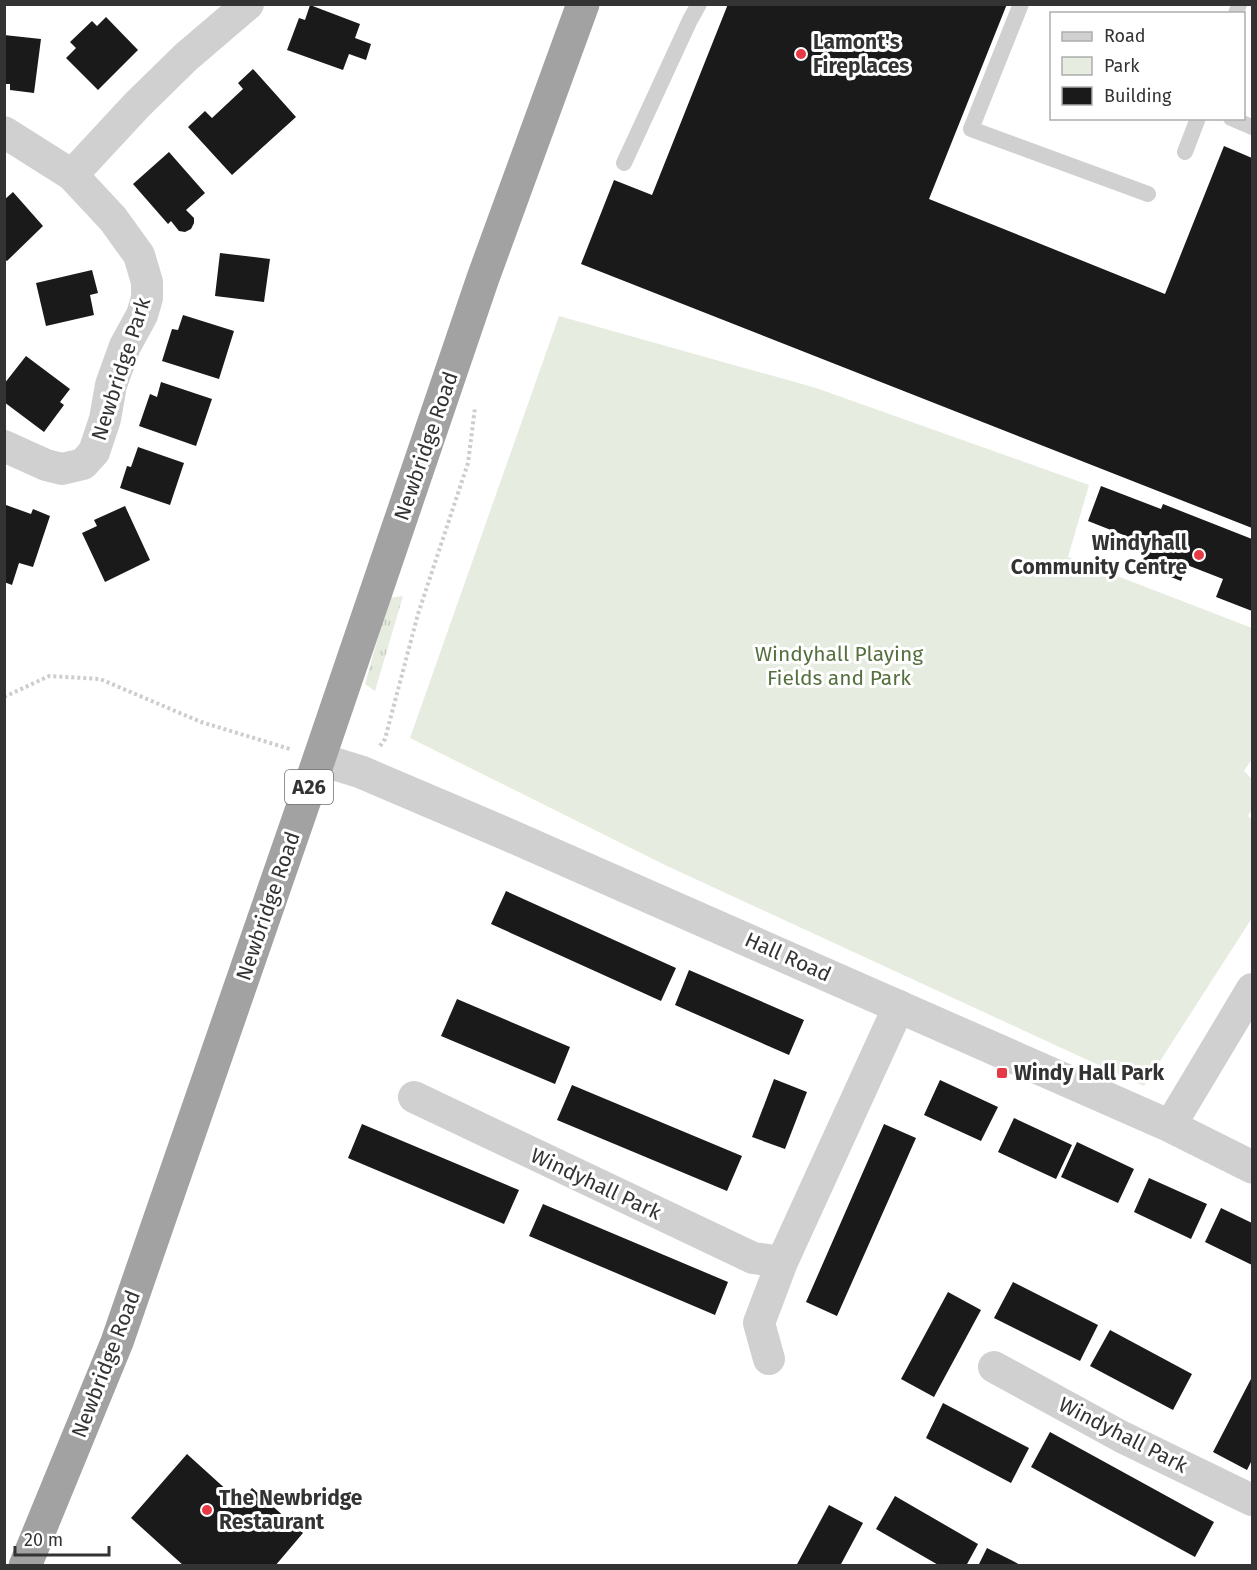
<svg xmlns="http://www.w3.org/2000/svg" width="1257" height="1570" font-family="'Fira Sans',sans-serif">
<defs>
<pattern id="grass-tufts" width="24" height="20" patternUnits="userSpaceOnUse" patternTransform="scale(1.5)"><rect width="24" height="20" fill="#e6ecdf"/><path d="M3 7l-1-3M5 7V3M7 7l1-3M15 17l-1-3M17 17v-4M19 17l1-3" fill="none" stroke="#c6cbc0"/></pattern>
</defs>
<rect width="100%" height="100%" fill="#fff"/>
<path fill="url(#grass-tufts)" d="M 403,596 L 375,691 L 365,684 L 389,598 Z"/>
<path fill="#e6ecdf" d="M 559,316 L 816,388 L 1089,485 L 1068,557 L 1252,628 L 1252,759 L 1244,771 L 1252,779 L 1252,809 L 1248,816 L 1252,820 L 1252,918 L 1144,1086 L 665,865 L 410,738 Z"/>
<path fill="#1a1a1a" d="M 728,4 L 1007,4 L 929,199 L 1165,294 L 1224,146 L 1252,158 L 1252,528 L 581,264 L 614,180 L 652,195 Z
M 310,5 L 360,24 L 355,38 L 371,44 L 366,60 L 349,54 L 343,70 L 287,50 L 299,18 L 305,20 Z
M 106,17 L 138,50 L 98,90 L 66,58 L 76,48 L 70,42 L 92,21 L 97,26 Z
M 4,35 L 41,39 L 34,93 L 10,90 L 10,84 L 4,84 Z
M 253,69 L 296,117 L 232,175 L 188,127 L 205,111 L 212,118 L 243,89 L 238,83 Z
M 169,152 L 205,193 L 186,210 L 194,218 L 194,223 L 191,229 L 185,232 L 179,231 L 171,221 L 168,224 L 133,184 Z
M 13,192 L 43,226 L 7,261 L 4,259 L 4,200 Z
M 220,253 L 270,259 L 264,302 L 215,296 Z
M 92,270 L 98,293 L 90,295 L 94,315 L 46,326 L 36,283 Z
M 183,315 L 234,331 L 219,379 L 162,361 L 172,329 L 178,330 Z
M 26,356 L 70,389 L 60,402 L 64,405 L 44,432 L 4,402 L 4,384 Z
M 161,382 L 212,399 L 196,446 L 139,426 L 150,394 L 157,397 Z
M 138,447 L 184,463 L 170,505 L 120,488 L 127,466 L 131,467 Z
M 1101,486 L 1161,509 L 1163,504 L 1252,539 L 1252,611 L 1216,597 L 1223,579 L 1187,565 L 1181,581 L 1141,565 L 1149,545 L 1088,521 Z
M 6,505 L 31,514 L 33,509 L 50,516 L 33,567 L 19,563 L 12,585 L 4,582 Z
M 125,506 L 150,560 L 105,582 L 82,533 L 97,526 L 94,520 Z
M 506,891 L 676,968 L 661,1001 L 491,924 Z
M 689,970 L 804,1020 L 789,1055 L 675,1005 Z
M 457,999 L 570,1047 L 555,1084 L 441,1036 Z
M 774,1079 L 807,1092 L 785,1149 L 752,1137 Z
M 940,1080 L 998,1107 L 981,1141 L 924,1115 Z
M 572,1085 L 742,1156 L 727,1191 L 557,1120 Z
M 1014,1118 L 1072,1145 L 1056,1179 L 998,1152 Z
M 362,1124 L 519,1190 L 504,1224 L 348,1158 Z
M 884,1124 L 916,1138 L 837,1316 L 806,1302 Z
M 1077,1142 L 1134,1169 L 1118,1203 L 1061,1177 Z
M 1149,1178 L 1207,1204 L 1191,1239 L 1134,1212 Z
M 543,1204 L 728,1282 L 715,1315 L 529,1236 Z
M 1221,1208 L 1252,1223 L 1252,1265 L 1205,1242 Z
M 1013,1282 L 1098,1325 L 1080,1361 L 994,1318 Z
M 948,1292 L 981,1310 L 934,1397 L 901,1379 Z
M 1110,1330 L 1192,1374 L 1173,1410 L 1090,1366 Z
M 1252,1377 L 1252,1460 L 1247,1470 L 1213,1452 Z
M 943,1403 L 1029,1448 L 1011,1483 L 926,1438 Z
M 1050,1432 L 1214,1522 L 1195,1557 L 1031,1467 Z
M 187,1454 L 240,1502 L 252,1488 L 303,1533 L 275,1566 L 184,1566 L 131,1518 Z
M 895,1496 L 978,1544 L 966,1566 L 940,1566 L 876,1529 Z
M 829,1505 L 863,1523 L 840,1566 L 796,1566 Z
M 987,1548 L 1013,1561 L 1022,1566 L 978,1566 Z"/>
<g fill="none" stroke-linecap="round" stroke-linejoin="round">
<path stroke="#cdcdcd" stroke-width="4" stroke-dasharray="3 3" stroke-linecap="butt" d="M 4,697 L 49,676 L 100,679 L 201,722 L 290,749
M 380,746 L 385,739 L 418,614 L 468,463 L 475,408"/>
<path stroke="#d0d0d0" stroke-width="16" d="M 1021,4 L 971,129 L 1148,194
M 1236,14 L 1239,4
M 1231,118 L 1252,127
M 1185,152 L 1198,118
M 624,163 L 690,20 L 699,4"/>
<path stroke="#d0d0d0" stroke-width="32" d="M 4,132 L 72,175 L 113,219 L 139,255 L 147,282 L 147,298 L 142,315 L 125,346 L 111,385 L 105,419 L 94,452 L 83,464 L 62,469 L 46,465 L 4,446
M 72,175 L 137,105 L 186,57 L 248,4
M 414,1097 L 753,1258 L 782,1262 L 899,1006
M 1170,1126 L 1252,989
M 769,1359 L 759,1323 L 782,1262
M 994,1367 L 1122,1437 L 1252,1500"/>
<path stroke="#d0d0d0" stroke-width="33" d="M 319,759 L 361,772 L 504,833 L 1170,1126 L 1252,1167"/>
<path stroke="#a2a2a2" stroke-width="33" d="M 25,1566 L 117,1342 L 319,759 L 483,278 L 583,4"/>
</g>
<g fill="#e63946" stroke="#fff" stroke-width="2">
<circle cx="801" cy="54" r="6"/>
<circle cx="1199" cy="555" r="6"/>
<rect x="996" y="1067" width="12" height="12" rx="3"/>
<circle cx="207" cy="1510" r="6"/>
</g>
<g text-anchor="middle" dominant-baseline="central" stroke-width="6" stroke-linejoin="round" paint-order="stroke">
<rect fill="#fff" stroke="#707070" stroke-width="1.5" x="285" y="770" width="48" height="34" rx="4.5"/>
<g font-size="20" font-weight="bold" fill="#333">
<text x="309" y="787">A26</text>
</g>
<g font-size="21" font-weight="bold" fill="#333" stroke="#fff" text-anchor="start">
<text x="813" y="42">Lamont's<tspan x="813" dy="24">Fireplaces</tspan></text>
<text x="1187" y="543" text-anchor="end">Windyhall<tspan x="1187" dy="24">Community Centre</tspan></text>
<text x="1014" y="1073">Windy Hall Park</text>
<text x="219" y="1498">The Newbridge<tspan x="219" dy="24">Restaurant</tspan></text>
</g>
<g font-size="21" fill="#333" stroke="#fff">
<text transform="translate(121 369) rotate(-72)">Newbridge Park</text>
<text transform="translate(426 446) rotate(-71)">Newbridge Road</text>
<text transform="translate(268 906) rotate(-71)">Newbridge Road</text>
<text transform="translate(788 957) rotate(24)">Hall Road</text>
<text transform="translate(596 1184) rotate(25)">Windyhall Park</text>
<text transform="translate(106 1364) rotate(-69)">Newbridge Road</text>
<text transform="translate(1123 1435) rotate(27)">Windyhall Park</text>
</g>
<g font-size="21" fill="#56703f" stroke="#fff">
<text x="839" y="654">Windyhall Playing<tspan x="839" dy="24">Fields and Park</tspan></text>
</g>
</g>
<rect width="1257" height="1570" fill="none" stroke="#333333" stroke-width="12"/>
<rect x="1050" y="12" width="195" height="108" fill="#ffffff" stroke="#adadad" stroke-width="1.5"/>
<rect x="1062" y="32" width="30" height="9" fill="#d0d0d0" stroke="#adadad" stroke-width="1.5"/>
<text x="1104" y="42" font-size="18" fill="#333333">Road</text>
<rect x="1062" y="57" width="30" height="18" fill="#e6ecdf" stroke="#adadad" stroke-width="1.5"/>
<text x="1104" y="72" font-size="18" fill="#333333">Park</text>
<rect x="1062" y="87" width="30" height="18" fill="#1a1a1a" stroke="#adadad" stroke-width="1.5"/>
<text x="1104" y="102" font-size="18" fill="#333333">Building</text>
<path d="M15 1546v9h94v-9" fill="none" stroke="#333333" stroke-width="3"/>
<text x="24" y="1546" font-size="18" fill="#333333" stroke="#ffffff" stroke-width="4.5" paint-order="stroke">20 m</text>
</svg>
